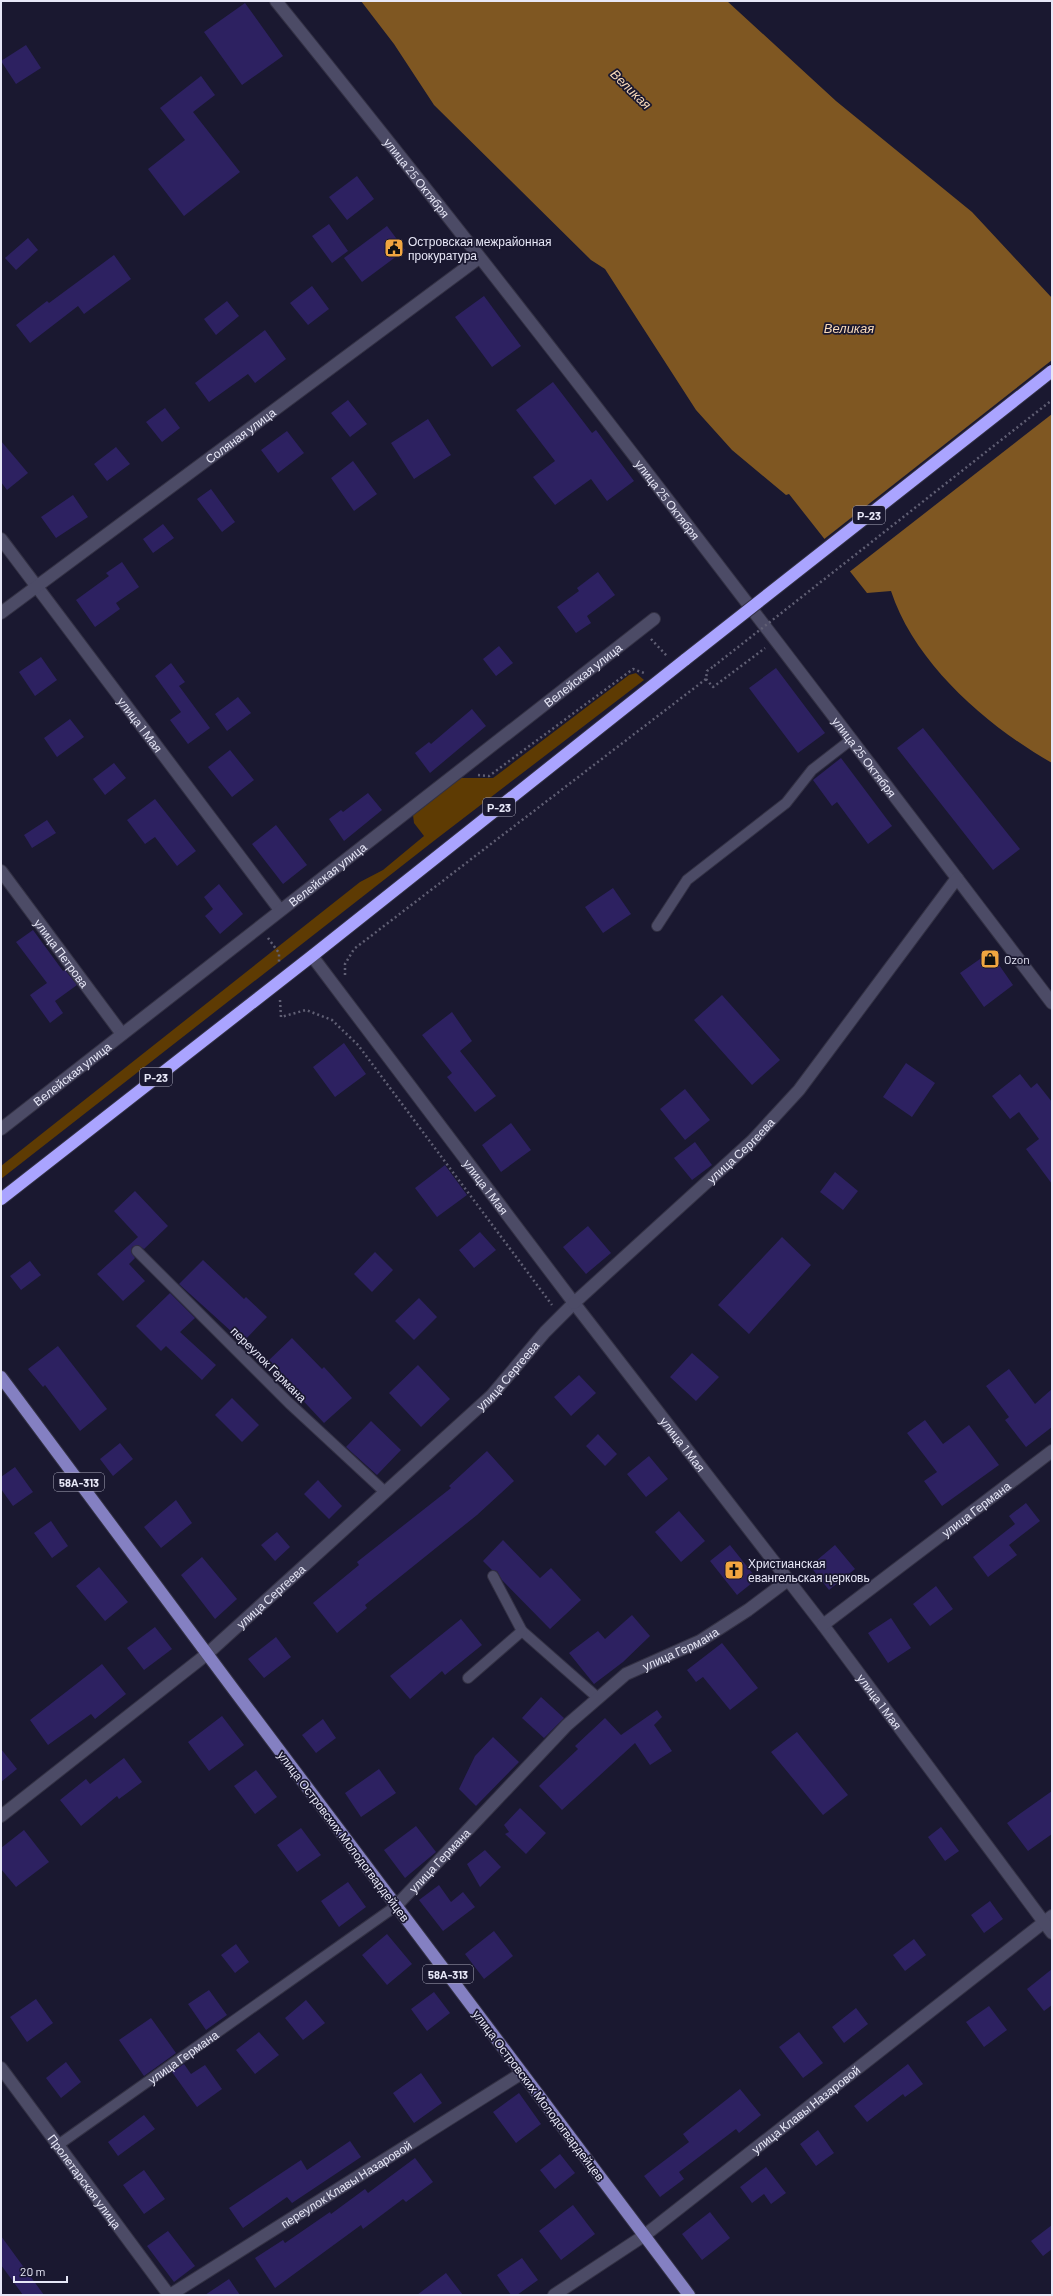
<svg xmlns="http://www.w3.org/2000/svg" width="1053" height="2296" font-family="Barlow,sans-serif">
<rect width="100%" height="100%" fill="#1a1830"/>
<path fill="#5e3b03" d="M 636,673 L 644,680 L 435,840 L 1,1179 L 1,1166 L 360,882 L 383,870 L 424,836 L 414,823 L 413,815 L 461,778 L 493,778 L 629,675 Z"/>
<path fill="#7f5722" d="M 361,1 L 727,1 L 836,101 L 972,212 L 1052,298 L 1052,763 C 987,726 915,664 891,591 L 867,593 L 789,494 L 786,495 L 732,450 L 696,410 L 605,269 L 591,260 L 434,105 L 394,44 Z"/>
<path fill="#1a1830" d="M 1052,360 L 1052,414 L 848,573 L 823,540 Z"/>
<path fill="#2d2161" d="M 245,3 L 283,56 L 242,85 L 204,32 Z
M 26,45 L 41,68 L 16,84 L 1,61 Z
M 201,76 L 215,95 L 193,112 L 240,172 L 184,216 L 148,169 L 185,140 L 160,108 Z
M 357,176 L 374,199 L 347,220 L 329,197 Z
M 329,224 L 348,251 L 332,263 L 312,236 Z
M 387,226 L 405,250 L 362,282 L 344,258 Z
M 28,238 L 38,250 L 16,270 L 5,258 Z
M 114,255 L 131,279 L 84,314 L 78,306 L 30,343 L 16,325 L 47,301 L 49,303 Z
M 312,286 L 329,309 L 308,325 L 290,303 Z
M 484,296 L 521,346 L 492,367 L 455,317 Z
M 227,301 L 239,316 L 216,335 L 204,319 Z
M 265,330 L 286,359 L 255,383 L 248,374 L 209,402 L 195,383 Z
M 553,382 L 592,433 L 596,430 L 634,481 L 607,501 L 591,479 L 555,505 L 533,477 L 555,461 L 516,410 Z
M 348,400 L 367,424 L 350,437 L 331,413 Z
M 165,408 L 180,428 L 162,442 L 146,422 Z
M 428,419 L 451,455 L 414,479 L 391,443 Z
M 287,431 L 304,453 L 278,473 L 261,450 Z
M 1,441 L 28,473 L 7,490 L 1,482 Z
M 116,447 L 130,464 L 107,481 L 94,464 Z
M 353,461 L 377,494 L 354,511 L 331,478 Z
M 211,489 L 235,522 L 222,532 L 197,499 Z
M 73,495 L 88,517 L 56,538 L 41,517 Z
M 163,524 L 174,538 L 153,553 L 143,539 Z
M 122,562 L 139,587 L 116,603 L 120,609 L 95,627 L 76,600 L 109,576 L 106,573 Z
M 598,572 L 615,595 L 587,616 L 591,623 L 576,633 L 557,607 L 579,591 L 577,588 Z
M 499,646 L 513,663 L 496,676 L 483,659 Z
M 41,657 L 57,680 L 35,696 L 19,672 Z
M 171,663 L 185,682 L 179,686 L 210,728 L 188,744 L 170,720 L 181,712 L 155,676 Z
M 776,668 L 825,733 L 798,753 L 749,688 Z
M 238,697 L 251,713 L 227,731 L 215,714 Z
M 472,709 L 486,726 L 430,773 L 415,753 L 429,742 L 431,744 Z
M 70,719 L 84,737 L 57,757 L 44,738 Z
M 923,728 L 1020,849 L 993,870 L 897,748 Z
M 230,750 L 254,780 L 232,797 L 208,767 Z
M 841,758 L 892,826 L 868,844 L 837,802 L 832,806 L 813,780 Z
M 114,763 L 126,778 L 105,795 L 93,779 Z
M 368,793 L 382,810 L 344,841 L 329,819 L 341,810 L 343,812 Z
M 155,799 L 196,851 L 177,866 L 155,837 L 145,844 L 127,820 Z
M 47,820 L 56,833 L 32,848 L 24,835 Z
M 276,825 L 307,865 L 283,884 L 252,844 Z
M 219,884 L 243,914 L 220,934 L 205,916 L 213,909 L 204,897 Z
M 613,888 L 631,914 L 603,933 L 585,907 Z
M 33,930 L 63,971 L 65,970 L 77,985 L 55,1001 L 63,1013 L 50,1023 L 30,995 L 47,983 L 16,942 Z
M 990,952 L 1013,985 L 984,1007 L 960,973 Z
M 722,995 L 780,1060 L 752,1085 L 694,1020 Z
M 452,1012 L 472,1041 L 460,1051 L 496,1096 L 475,1112 L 447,1077 L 452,1073 L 422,1035 Z
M 344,1043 L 366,1074 L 335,1097 L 313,1067 Z
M 906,1063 L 935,1083 L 912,1117 L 883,1097 Z
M 1020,1074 L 1031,1088 L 1037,1083 L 1052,1102 L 1052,1184 L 1026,1149 L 1039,1139 L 1019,1112 L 1010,1119 L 992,1096 Z
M 685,1089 L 710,1120 L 685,1140 L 660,1109 Z
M 511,1123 L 531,1150 L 501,1172 L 482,1145 Z
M 695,1142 L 712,1165 L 692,1180 L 674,1158 Z
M 445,1165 L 467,1195 L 437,1217 L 415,1188 Z
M 835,1172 L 858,1191 L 843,1210 L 820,1192 Z
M 135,1191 L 168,1226 L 144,1249 L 138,1245 L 132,1247 L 131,1252 L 135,1258 L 129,1264 L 145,1281 L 123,1301 L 97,1274 L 138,1237 L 114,1211 Z
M 588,1226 L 611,1253 L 586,1274 L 563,1247 Z
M 480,1232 L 496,1250 L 474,1268 L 459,1250 Z
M 782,1237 L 811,1265 L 749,1334 L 718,1305 Z
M 375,1252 L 393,1270 L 372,1292 L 354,1274 Z
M 203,1260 L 244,1299 L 246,1297 L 267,1317 L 243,1342 L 179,1284 Z
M 30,1261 L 41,1275 L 21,1290 L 10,1276 Z
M 170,1293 L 195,1318 L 180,1332 L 216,1365 L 202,1380 L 166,1346 L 161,1351 L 136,1326 Z
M 419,1298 L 437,1317 L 414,1340 L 395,1321 Z
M 292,1338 L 322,1369 L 324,1367 L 352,1398 L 324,1423 L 267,1362 Z
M 58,1346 L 107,1409 L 80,1431 L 45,1385 L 43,1387 L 28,1369 Z
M 692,1353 L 719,1377 L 696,1401 L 670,1377 Z
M 418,1365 L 450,1399 L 421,1427 L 389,1393 Z
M 1009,1369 L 1035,1404 L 1052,1389 L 1052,1427 L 1026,1447 L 1005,1420 L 1009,1417 L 986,1386 Z
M 579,1375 L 596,1393 L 571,1416 L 554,1397 Z
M 232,1398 L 259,1425 L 242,1442 L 215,1415 Z
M 925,1420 L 943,1444 L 969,1425 L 999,1465 L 942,1506 L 924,1481 L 937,1472 L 907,1433 Z
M 371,1421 L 401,1450 L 377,1475 L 346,1447 Z
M 598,1434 L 617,1454 L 605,1466 L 586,1446 Z
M 120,1443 L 133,1459 L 113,1476 L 100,1459 Z
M 487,1451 L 514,1481 L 477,1515 L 365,1605 L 367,1608 L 337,1633 L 313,1603 L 359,1565 L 357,1562 L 451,1488 L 449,1486 Z
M 649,1456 L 668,1479 L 646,1497 L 627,1474 Z
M 15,1467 L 33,1492 L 13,1506 L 1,1489 L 1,1477 Z
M 318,1480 L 342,1506 L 329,1519 L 304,1494 Z
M 176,1500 L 192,1523 L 161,1548 L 144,1527 Z
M 1026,1503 L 1040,1521 L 1009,1545 L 1017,1555 L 988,1577 L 973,1557 L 1015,1524 L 1009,1516 Z
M 679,1511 L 705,1541 L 681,1562 L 655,1532 Z
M 51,1521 L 68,1546 L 52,1558 L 34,1533 Z
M 277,1532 L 290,1547 L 275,1561 L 261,1545 Z
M 503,1540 L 540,1578 L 551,1568 L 581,1600 L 550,1629 L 502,1580 L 497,1571 L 492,1570 L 483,1561 Z
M 730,1545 L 757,1579 L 737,1595 L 710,1561 Z
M 835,1545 L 855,1569 L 829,1590 L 810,1566 Z
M 202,1557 L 237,1599 L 215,1619 L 181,1575 Z
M 99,1567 L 128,1602 L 105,1621 L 76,1586 Z
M 936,1586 L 953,1609 L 930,1626 L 913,1604 Z
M 632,1615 L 650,1636 L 623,1662 L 594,1684 L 569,1653 L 598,1631 L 605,1639 Z
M 891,1618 L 911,1648 L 888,1663 L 868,1633 Z
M 461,1619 L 482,1645 L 445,1675 L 442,1671 L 410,1699 L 390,1676 Z
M 155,1627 L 172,1649 L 144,1670 L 127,1648 Z
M 276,1637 L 291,1657 L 264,1678 L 248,1659 Z
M 722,1643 L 758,1688 L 730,1710 L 703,1677 L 696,1682 L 687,1670 Z
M 102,1664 L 126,1694 L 95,1719 L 91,1714 L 48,1745 L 30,1720 Z
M 541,1697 L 564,1718 L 544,1738 L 522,1718 Z
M 657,1710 L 662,1717 L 654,1725 L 672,1751 L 650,1765 L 635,1743 L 562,1810 L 539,1786 L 578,1749 L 575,1746 L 605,1718 L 621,1735 Z
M 222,1716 L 244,1745 L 209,1771 L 188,1742 Z
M 323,1719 L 336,1738 L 316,1753 L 302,1735 Z
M 797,1732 L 848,1795 L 823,1815 L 771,1752 Z
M 493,1737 L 519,1762 L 476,1806 L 459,1789 L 475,1756 Z
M 1,1749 L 17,1769 L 1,1782 Z
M 124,1758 L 142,1782 L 119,1799 L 117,1796 L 81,1826 L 60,1800 L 86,1779 L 90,1784 Z
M 379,1769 L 396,1793 L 361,1817 L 345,1793 Z
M 256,1770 L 277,1797 L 255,1814 L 234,1786 Z
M 1052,1791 L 1052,1834 L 1028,1851 L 1007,1823 Z
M 520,1808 L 546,1833 L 526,1854 L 505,1834 L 509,1832 L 504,1825 Z
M 416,1826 L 436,1852 L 405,1878 L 384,1850 Z
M 941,1827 L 959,1851 L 945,1861 L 928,1837 Z
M 301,1828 L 321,1855 L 297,1872 L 277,1845 Z
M 24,1830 L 49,1862 L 16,1887 L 1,1869 L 1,1848 Z
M 485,1850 L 501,1867 L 480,1887 L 467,1864 Z
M 348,1882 L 366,1907 L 339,1927 L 321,1901 Z
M 439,1885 L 451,1902 L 463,1892 L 475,1907 L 443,1931 L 419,1900 Z
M 990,1901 L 1003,1919 L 984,1933 L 971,1915 Z
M 494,1931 L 513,1956 L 484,1979 L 465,1954 Z
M 387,1934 L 412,1964 L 387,1985 L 362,1955 Z
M 914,1939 L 926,1955 L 905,1971 L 893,1955 Z
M 236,1944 L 249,1962 L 235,1973 L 221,1955 Z
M 1052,1969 L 1052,2005 L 1044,2011 L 1027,1989 Z
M 209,1990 L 227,2015 L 206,2030 L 188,2004 Z
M 434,1992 L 450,2013 L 427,2031 L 411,2009 Z
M 36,1999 L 53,2023 L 27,2042 L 10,2017 Z
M 306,2000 L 325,2023 L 303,2040 L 285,2018 Z
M 989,2006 L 1007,2030 L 984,2047 L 966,2022 Z
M 856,2008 L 868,2024 L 844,2043 L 832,2027 Z
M 151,2018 L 176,2053 L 144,2076 L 119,2040 Z
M 259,2032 L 279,2055 L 255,2074 L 236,2050 Z
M 799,2032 L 823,2063 L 803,2078 L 779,2047 Z
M 66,2062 L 81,2082 L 61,2098 L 46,2078 Z
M 184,2064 L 191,2074 L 205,2065 L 222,2089 L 197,2107 L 172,2072 Z
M 908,2064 L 923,2084 L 905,2097 L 903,2094 L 867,2122 L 854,2106 Z
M 421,2073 L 442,2103 L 414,2123 L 393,2093 Z
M 740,2089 L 761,2115 L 739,2133 L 736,2129 L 679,2172 L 684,2179 L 660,2197 L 644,2176 L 689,2142 L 683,2134 Z
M 519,2093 L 541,2124 L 516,2143 L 493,2112 Z
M 144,2115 L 155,2129 L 118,2156 L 108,2142 Z
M 818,2130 L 834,2153 L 816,2166 L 800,2144 Z
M 350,2141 L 361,2157 L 292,2203 L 287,2197 L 243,2228 L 229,2208 L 301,2160 L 307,2170 Z
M 560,2154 L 575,2173 L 555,2189 L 540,2170 Z
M 415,2158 L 433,2182 L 406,2202 L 403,2199 L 363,2229 L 361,2225 L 275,2288 L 255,2258 L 283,2240 L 285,2243 L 330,2212 L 331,2214 L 365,2189 L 368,2193 Z
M 766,2167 L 786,2193 L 771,2204 L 764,2194 L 752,2203 L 740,2187 Z
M 144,2170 L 165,2199 L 144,2214 L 123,2185 Z
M 573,2205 L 595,2234 L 561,2260 L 539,2231 Z
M 710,2212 L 730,2238 L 702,2260 L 682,2234 Z
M 1052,2225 L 1052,2249 L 1043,2256 L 1031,2241 Z
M 168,2231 L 195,2266 L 174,2282 L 147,2246 Z
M 1,2236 L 44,2295 L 23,2295 L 1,2265 Z
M 522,2258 L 538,2280 L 517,2295 L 511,2295 L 497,2275 Z
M 446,2273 L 463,2295 L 417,2295 Z
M 229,2279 L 240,2295 L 205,2295 Z"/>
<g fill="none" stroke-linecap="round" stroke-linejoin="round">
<defs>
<g id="lane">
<path d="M 657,926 L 687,880 L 786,803 L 812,770 L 852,739"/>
<path d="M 137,1251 L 289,1403 L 385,1492"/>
<path d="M 493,1576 L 522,1631 L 598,1698"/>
<path d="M 468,1678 L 522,1631"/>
<path id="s1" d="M 58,2145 L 396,1906"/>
</g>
<g id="street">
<path id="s2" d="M 1,539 L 280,910"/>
<path id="s3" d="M 1,613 L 479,258"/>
<path id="s4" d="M 1,871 L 122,1034"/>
<path id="s5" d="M 1,1129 L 654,619"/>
<path id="s6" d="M 1,1816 L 207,1654 L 491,1396 L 545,1332 L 574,1303"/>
<path id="s7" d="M 396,1906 L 567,1725 L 626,1674 L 700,1641 L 748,1610 L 788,1580"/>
<path id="s8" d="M 1,2068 L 169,2295"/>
<path id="s9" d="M 170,2295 L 522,2073"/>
<path id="s10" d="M 554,2295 L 645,2235 L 1052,1916"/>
</g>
<g id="secondary">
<path id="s11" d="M 276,1 C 542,330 796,667 1052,1003"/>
<path id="s12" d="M 312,956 L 574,1303 L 823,1625 L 1052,1933"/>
<path id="s13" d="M 574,1303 L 752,1141 L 799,1090 L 957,878"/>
<path id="s14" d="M 823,1625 L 1052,1451"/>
</g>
<path id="primary" d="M 1,1377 L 234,1690 L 689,2295"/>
<path id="highway" d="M 1,1199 L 312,956 L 686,659"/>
</defs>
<use href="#lane" stroke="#333144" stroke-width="12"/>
<use href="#street" stroke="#333144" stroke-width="14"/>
<use href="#secondary" stroke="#333144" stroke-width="14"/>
<use href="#primary" stroke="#333144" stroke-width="14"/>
<use href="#highway" stroke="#333144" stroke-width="14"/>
<path stroke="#605f74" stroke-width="2.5" stroke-dasharray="2 3" stroke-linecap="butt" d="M 651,639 L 667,656
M 706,679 L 713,687 L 765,648
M 478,775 L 489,776 L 633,669 L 644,673
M 268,938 L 279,953 L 279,963
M 345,975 L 345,964 L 354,949 L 706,679 L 707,671 L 714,666
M 280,1000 L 281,1017 L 306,1010 L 332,1020 L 358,1045 L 552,1305"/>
<use href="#lane" stroke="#4c4b66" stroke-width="10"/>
<use href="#street" stroke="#4c4b66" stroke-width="12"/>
<use href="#secondary" stroke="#4c4b66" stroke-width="12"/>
<use href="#primary" stroke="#8480c2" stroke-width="12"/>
<use href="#highway" stroke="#aaa4ff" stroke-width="12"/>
<defs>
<path id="highway-bridge" d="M 686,659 L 1052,371"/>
</defs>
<use href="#highway-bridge" stroke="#333144" stroke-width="14" stroke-linecap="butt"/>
<path stroke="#605f74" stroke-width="2.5" stroke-dasharray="2 3" stroke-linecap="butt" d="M 714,666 L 1052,400"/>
<use href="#highway-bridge" stroke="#aaa4ff" stroke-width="12"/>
</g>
<defs>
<symbol id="civic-square" viewBox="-11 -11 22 22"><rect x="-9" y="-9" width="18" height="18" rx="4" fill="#f1a640" stroke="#1a1830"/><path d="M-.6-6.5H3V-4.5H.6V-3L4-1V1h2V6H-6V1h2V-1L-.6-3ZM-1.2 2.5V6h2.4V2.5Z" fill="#111"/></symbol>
<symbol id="shop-square" viewBox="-11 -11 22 22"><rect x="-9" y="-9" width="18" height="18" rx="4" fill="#f1a640" stroke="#1a1830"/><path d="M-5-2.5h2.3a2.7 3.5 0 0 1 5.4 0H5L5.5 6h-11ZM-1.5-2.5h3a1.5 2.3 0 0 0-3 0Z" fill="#111"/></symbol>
<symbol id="church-square" viewBox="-11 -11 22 22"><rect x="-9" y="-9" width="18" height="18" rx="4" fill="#f1a640" stroke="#1a1830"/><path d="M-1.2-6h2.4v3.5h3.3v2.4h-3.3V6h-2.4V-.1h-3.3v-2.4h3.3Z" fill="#111"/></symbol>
</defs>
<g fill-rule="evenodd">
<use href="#civic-square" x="383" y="237" width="22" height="22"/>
<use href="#shop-square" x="979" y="948" width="22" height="22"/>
<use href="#church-square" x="723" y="1559" width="22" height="22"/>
</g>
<g text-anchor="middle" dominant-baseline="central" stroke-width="3.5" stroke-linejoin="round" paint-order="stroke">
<g fill="#1a1830" stroke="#aaa9bb" stroke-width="1">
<rect x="853" y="506" width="32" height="18" rx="3"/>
<rect x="483" y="798" width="32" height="18" rx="3"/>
<rect x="140" y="1068" width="32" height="18" rx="3"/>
<rect x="54" y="1473" width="50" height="18" rx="3"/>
<rect x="423" y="1965" width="50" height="18" rx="3"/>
</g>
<g font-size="11" font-weight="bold" fill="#e7e7f7">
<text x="869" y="515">Р-23</text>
<text x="499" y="807">Р-23</text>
<text x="156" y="1077">Р-23</text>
<text x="79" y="1482">58А-313</text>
<text x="448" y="1974">58А-313</text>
</g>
<g font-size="12" fill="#e7e7f7" stroke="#1a1830">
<text stroke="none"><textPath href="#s11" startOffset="226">улица 25 Октября</textPath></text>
<text stroke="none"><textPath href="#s3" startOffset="298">Соляная улица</textPath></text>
<text stroke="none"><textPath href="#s11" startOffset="634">улица 25 Октября</textPath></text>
<text stroke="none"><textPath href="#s5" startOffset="738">Велейская улица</textPath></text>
<text stroke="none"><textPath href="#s2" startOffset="232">улица 1 Мая</textPath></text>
<text stroke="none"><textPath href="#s11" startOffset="958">улица 25 Октября</textPath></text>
<text stroke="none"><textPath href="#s5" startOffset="414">Велейская улица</textPath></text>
<text stroke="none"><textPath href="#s4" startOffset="102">улица Петрова</textPath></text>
<text stroke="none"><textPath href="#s5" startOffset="90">Велейская улица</textPath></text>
<text stroke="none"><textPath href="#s13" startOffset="226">улица Сергеева</textPath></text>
<text stroke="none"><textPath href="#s12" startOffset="289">улица 1 Мая</textPath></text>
<text transform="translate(269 1364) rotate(45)">переулок Германа</text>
<text stroke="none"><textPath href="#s6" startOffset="672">улица Сергеева</textPath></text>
<text stroke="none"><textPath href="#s12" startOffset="613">улица 1 Мая</textPath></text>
<text stroke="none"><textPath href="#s14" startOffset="192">улица Германа</textPath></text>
<text stroke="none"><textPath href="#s6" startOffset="348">улица Сергеева</textPath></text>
<text stroke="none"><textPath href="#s7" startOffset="387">улица Германа</textPath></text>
<text stroke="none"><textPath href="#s12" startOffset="937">улица 1 Мая</textPath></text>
<text transform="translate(344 1836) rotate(53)">улица Островских Молодогвардейцев</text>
<text stroke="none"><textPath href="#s7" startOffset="63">улица Германа</textPath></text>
<text stroke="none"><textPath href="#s1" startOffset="153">улица Германа</textPath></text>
<text transform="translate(539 2095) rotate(53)">улица Островских Молодогвардейцев</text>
<text stroke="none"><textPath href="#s10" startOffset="313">улица Клавы Назаровой</textPath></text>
<text stroke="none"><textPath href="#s8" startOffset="141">Пролетарская улица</textPath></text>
<text stroke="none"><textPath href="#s9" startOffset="208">переулок Клавы Назаровой</textPath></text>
</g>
<g font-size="12" fill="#e7e7f7" stroke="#1a1830" text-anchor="start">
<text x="408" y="241">Островская межрайонная<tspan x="408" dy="14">прокуратура</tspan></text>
<text x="1004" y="959">Ozon</text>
<text x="748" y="1563">Христианская<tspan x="748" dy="14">евангельская церковь</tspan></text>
</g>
<g font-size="13" font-style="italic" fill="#f9dbba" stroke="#1a1830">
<text transform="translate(631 89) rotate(44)">Великая</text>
<text x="849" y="328">Великая</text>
</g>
</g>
<rect width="1053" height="2296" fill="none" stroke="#e7e7f7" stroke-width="4"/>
<path d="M14 2276v6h53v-6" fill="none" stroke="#e7e7f7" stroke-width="2"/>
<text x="20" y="2276" font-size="12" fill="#e7e7f7" stroke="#1a1830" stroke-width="3" paint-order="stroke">20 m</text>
</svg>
